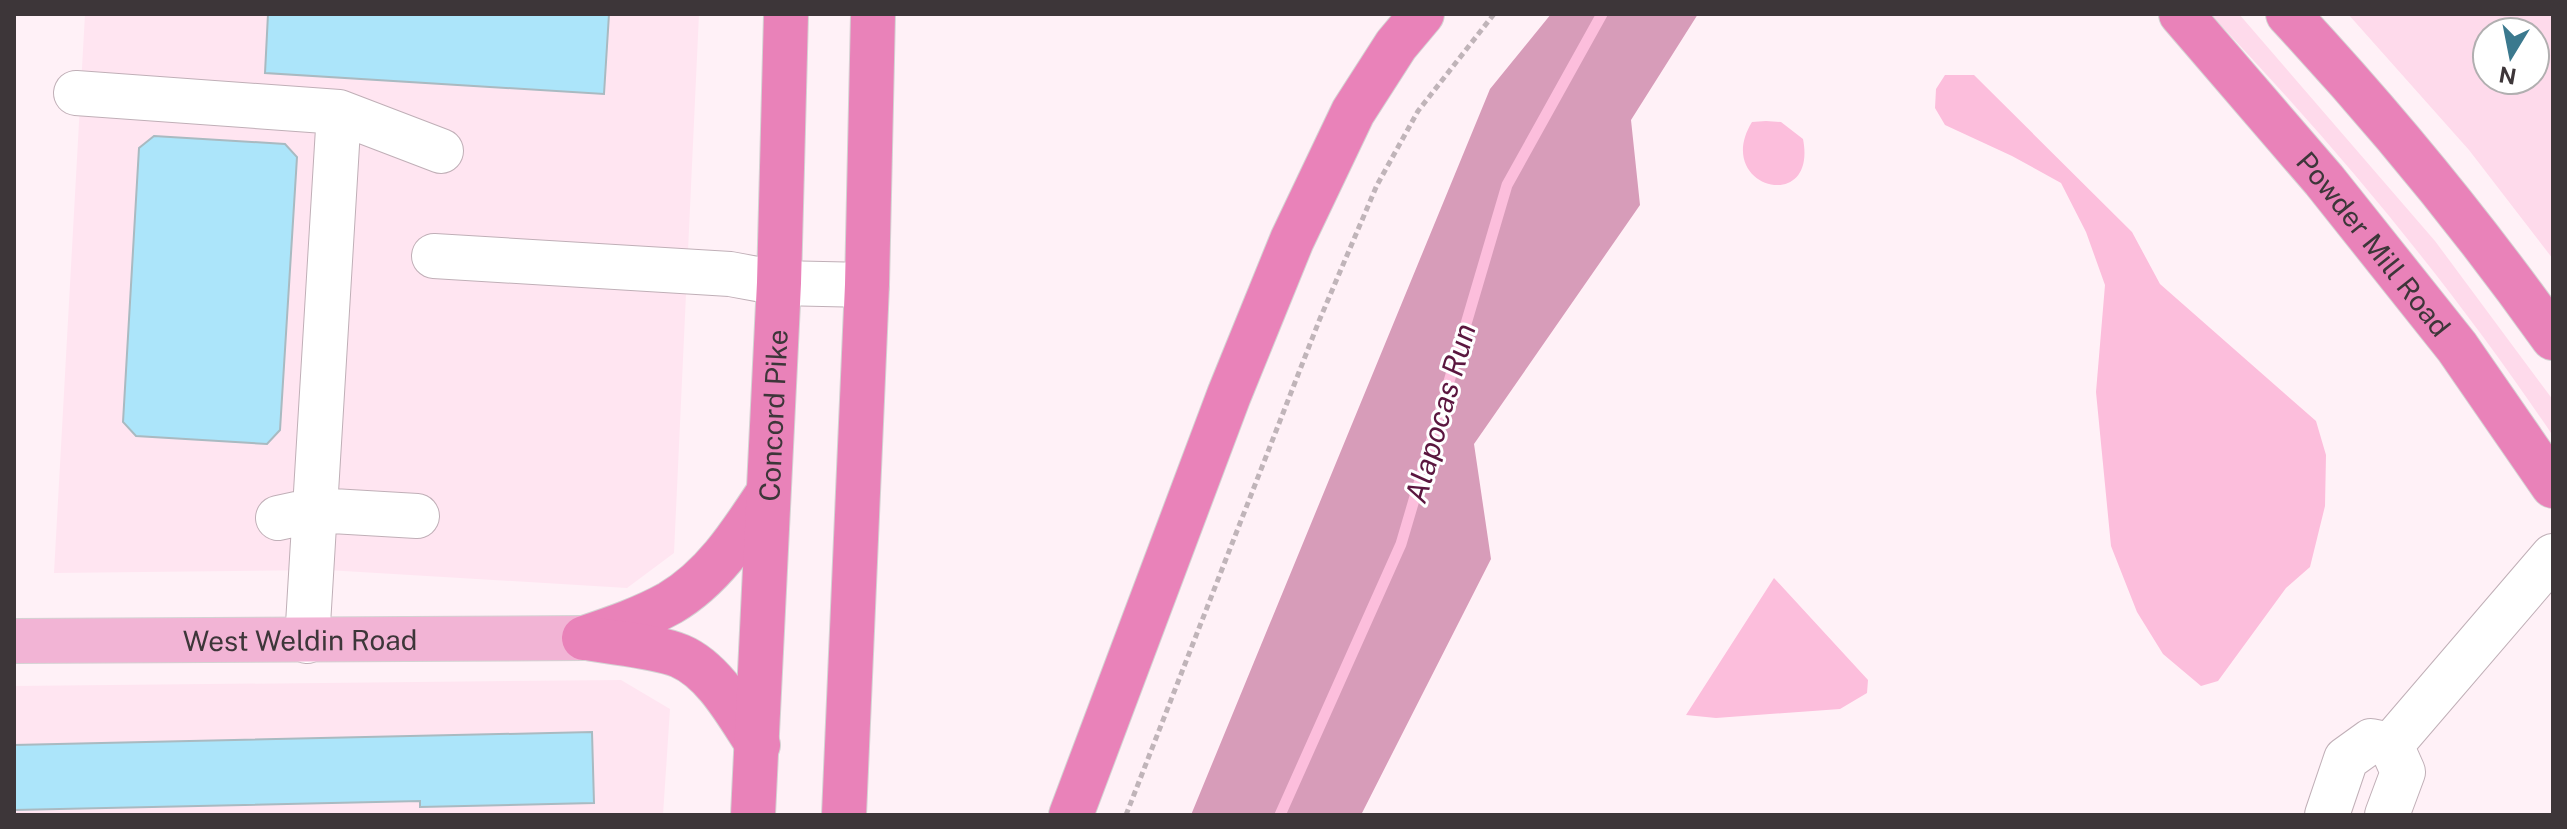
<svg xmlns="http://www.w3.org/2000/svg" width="2567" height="829" font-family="'Public Sans',sans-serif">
<rect width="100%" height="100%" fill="#fff1f7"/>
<path fill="#ffe5f1" d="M 85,14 L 699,14 L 674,553 L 627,588 L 327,570 L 54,573 Z
M 621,680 L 670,709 L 663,815 L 14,815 L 14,686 Z"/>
<path fill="#fedaeb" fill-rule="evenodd" d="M 2210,14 L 2239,14 L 2435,241 L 2553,400 L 2553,436 C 2453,287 2334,144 2210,14 Z
M 2348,14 L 2553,14 L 2553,259 L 2469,150 ZM 2487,32 L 2535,32 L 2535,80 L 2487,80 Z"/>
<path fill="#d79cb9" d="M 1551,14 L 1698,14 L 1631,120 L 1640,205 L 1474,444 L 1491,559 L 1361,815 L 1191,815 L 1490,89 Z"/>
<path fill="#fcbedc" d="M 1945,75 L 1974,75 L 2132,232 L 2160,284 L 2316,421 L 2326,455 L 2325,506 L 2310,567 L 2286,588 L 2218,681 L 2201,686 L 2163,654 L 2137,612 L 2111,546 L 2096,392 L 2105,285 L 2086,232 L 2061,183 L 2012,156 L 1945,125 L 1935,108 L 1936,89 Z
M 1766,121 L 1781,122 L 1803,139 C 1818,216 1712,187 1752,122 Z
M 1774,578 L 1868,680 L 1867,693 L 1840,709 L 1716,718 L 1686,715 Z"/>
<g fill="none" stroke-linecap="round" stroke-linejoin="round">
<path stroke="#fcbedc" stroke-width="11" d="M 1280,815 L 1401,544 L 1507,185 L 1602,14"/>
</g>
<path fill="#ace5fa" stroke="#a9bac1" stroke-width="2" d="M 268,14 L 609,14 L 604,94 L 265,73 Z
M 154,136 L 285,144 L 297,157 L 280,430 L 267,444 L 136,436 L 123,422 L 139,148 Z
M 592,732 L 594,803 L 420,807 L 420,801 L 14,810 L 14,745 Z"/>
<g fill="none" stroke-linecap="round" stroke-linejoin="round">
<defs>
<path id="minor" d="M 76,93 L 339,112 L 441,151
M 434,256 L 730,274 L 779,283 L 867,285
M 278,518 L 315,510 L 417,516
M 307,641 L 339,112
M 2391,745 L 2553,556
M 2327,815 L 2346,759 L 2371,741 L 2391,745 L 2403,772 L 2387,815"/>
<g id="major">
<path id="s1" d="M 14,641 L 584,638"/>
</g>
<g id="highway">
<path id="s2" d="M 2181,14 L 2324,180 L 2457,347 L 2553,486"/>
<path d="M 2288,14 C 2383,116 2472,224 2553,338"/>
<path d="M 584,638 C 614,628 643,618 670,603 C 714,577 741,534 768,493"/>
<path d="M 587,638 C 613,643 657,646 680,656 C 715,671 738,715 758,745"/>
<path id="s3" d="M 753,815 L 779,283 L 786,14"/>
<path d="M 844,815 L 867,285 L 873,14"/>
<path d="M 1071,815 L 1229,395 L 1292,240 L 1353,112 L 1396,45 L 1422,14"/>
</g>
</defs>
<use href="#minor" stroke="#c0afb7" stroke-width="46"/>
<use href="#major" stroke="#d4d3d3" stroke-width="46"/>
<use href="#highway" stroke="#d4d3d3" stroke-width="46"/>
<path stroke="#c0b4b9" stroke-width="5" stroke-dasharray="6 4" stroke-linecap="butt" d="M 1126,815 L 1319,321 L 1377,185 L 1418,111 L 1494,14"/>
<use href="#minor" stroke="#fff" stroke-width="44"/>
<use href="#major" stroke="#f2b4d5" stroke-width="44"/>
<use href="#highway" stroke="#e982b9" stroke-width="44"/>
</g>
<g text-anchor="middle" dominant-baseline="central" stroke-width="6" stroke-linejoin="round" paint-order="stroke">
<g font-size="28" fill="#3d3639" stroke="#fff">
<text stroke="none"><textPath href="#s2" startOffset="300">Powder Mill Road</textPath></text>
<text stroke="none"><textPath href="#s3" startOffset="400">Concord Pike</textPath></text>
<text stroke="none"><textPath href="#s1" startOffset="286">West Weldin Road</textPath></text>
</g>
<g font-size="30" font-style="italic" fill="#5b163f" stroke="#fff">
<text transform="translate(1440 413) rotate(-74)">Alapocas Run</text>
</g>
</g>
<rect width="2567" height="829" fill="none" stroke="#3d3639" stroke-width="32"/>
<g transform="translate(2511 56) rotate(190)"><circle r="38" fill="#ffffff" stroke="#b1afb0" stroke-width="2"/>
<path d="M0-6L14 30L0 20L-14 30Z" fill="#3b798e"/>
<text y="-12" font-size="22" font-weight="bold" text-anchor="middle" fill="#3d3639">N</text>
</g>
</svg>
